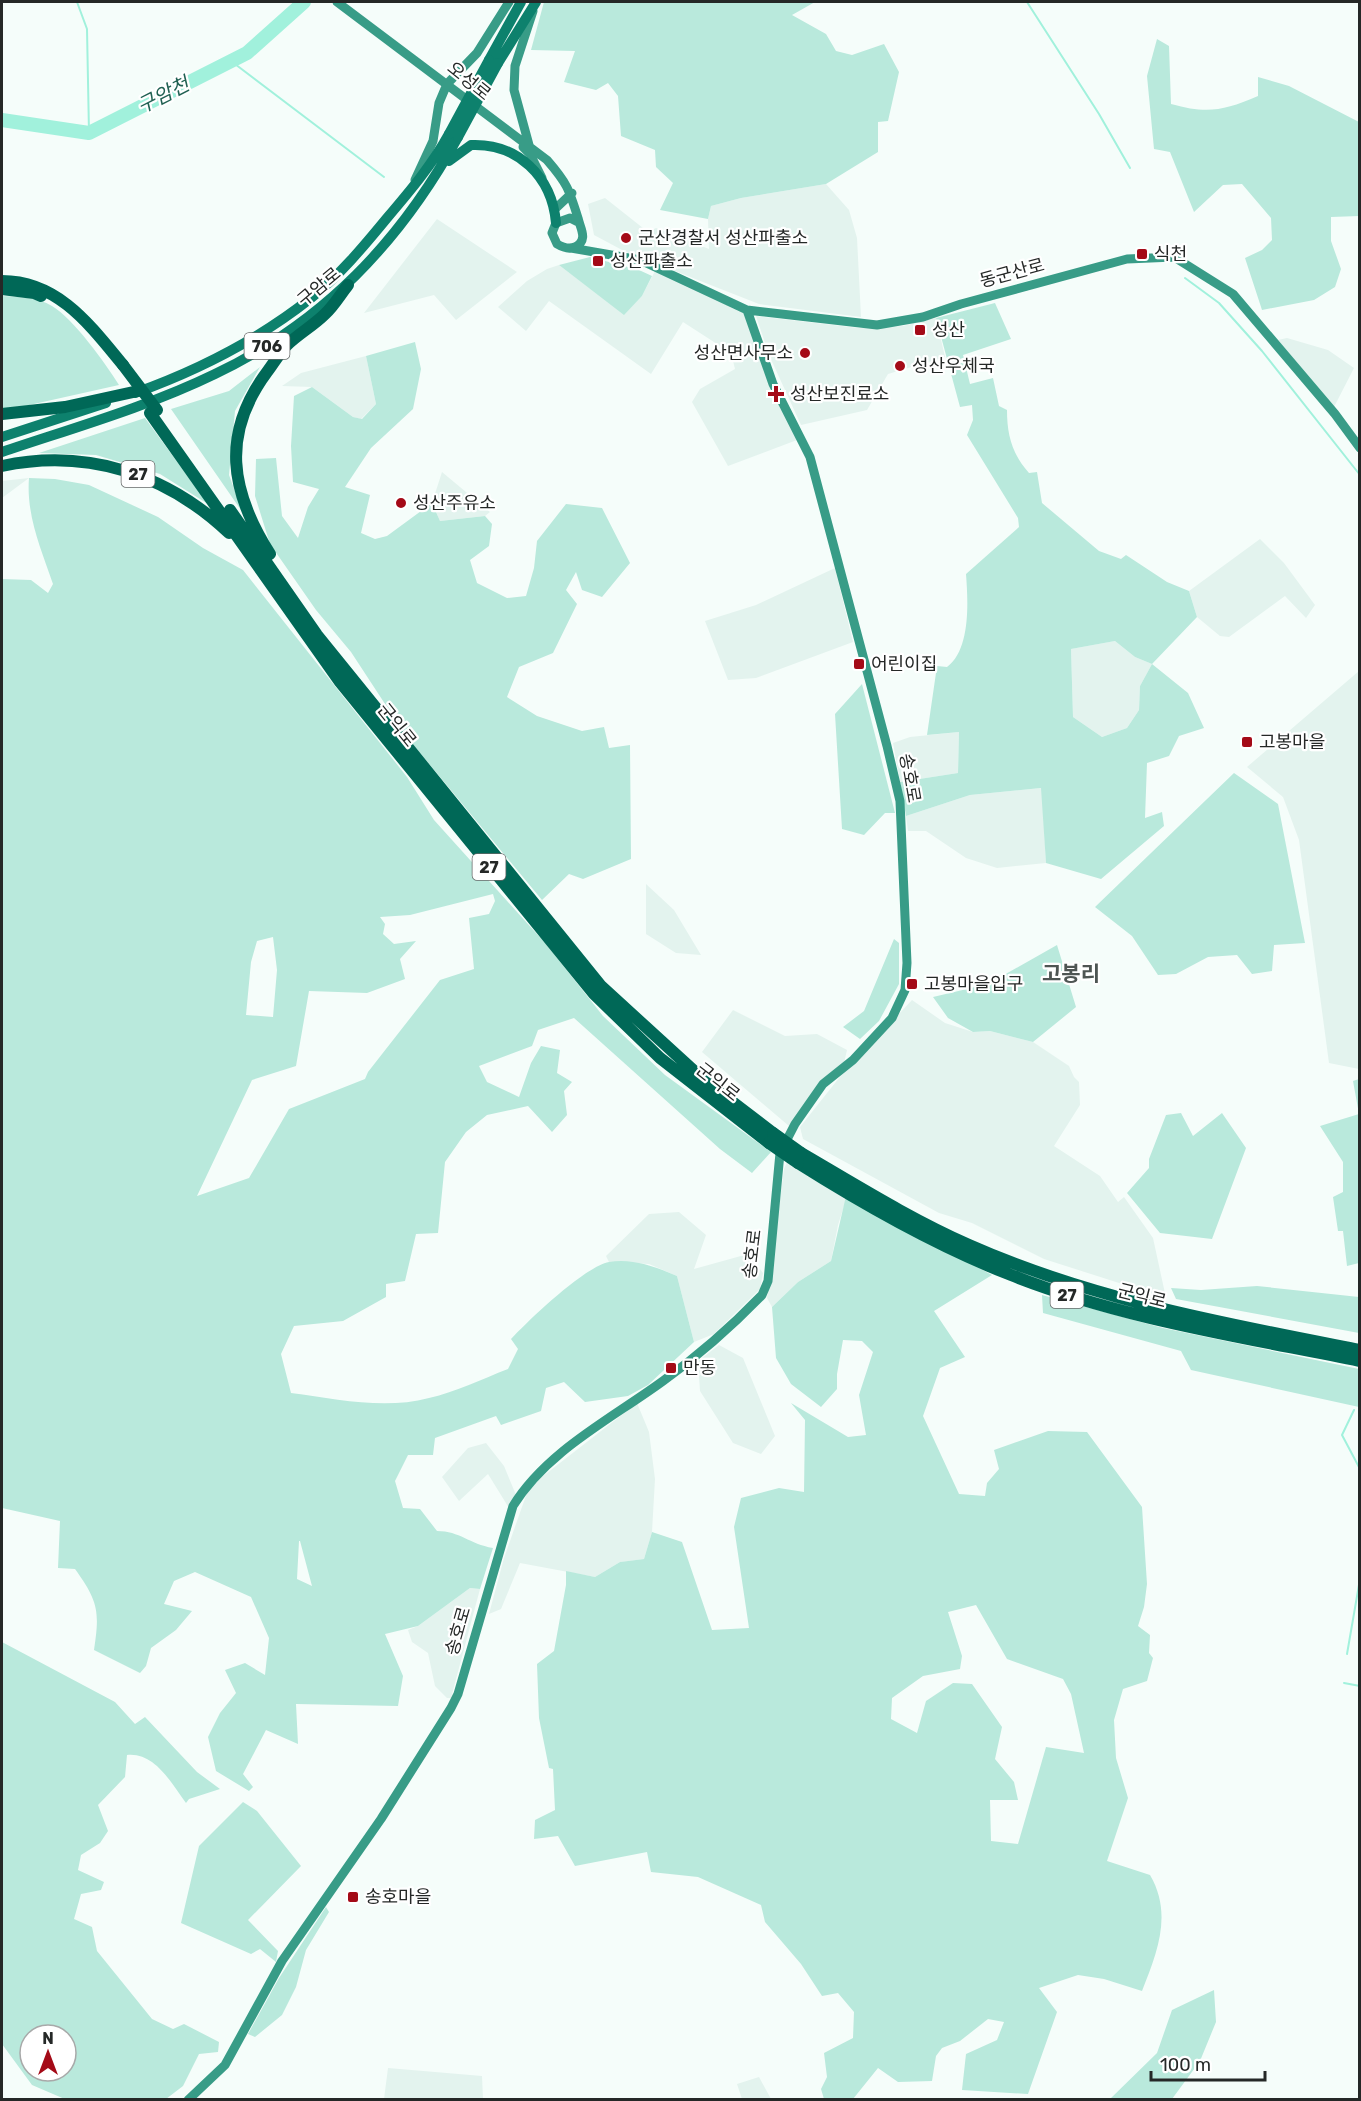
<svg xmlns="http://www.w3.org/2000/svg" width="1361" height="2101" font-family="Rubik,'Noto Sans KR',sans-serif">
<rect width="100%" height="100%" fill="#f5fdfa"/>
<path fill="#e3f3ee" d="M 826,184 L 849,210 L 857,238 L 861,317 L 759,304 L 624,251 L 594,235 L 588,204 L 605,198 L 648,232 L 656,228 L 709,249 L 708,219 L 711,206 L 741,198 Z
M 437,219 L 517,272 L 456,320 L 434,295 L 364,313 Z
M 559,265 L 624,314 L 642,296 L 655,271 L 745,312 L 797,440 L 728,466 L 692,402 L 700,389 L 735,369 L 731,353 L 683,322 L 651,374 L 549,301 L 526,331 L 498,307 L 527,281 L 547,269 Z
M 756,316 L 859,328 L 903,326 L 936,318 L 945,357 L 888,374 L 867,410 L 801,425 L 769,355 Z
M 1287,338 L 1328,350 L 1354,368 L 1334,407 L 1278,340 Z
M 366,356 L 376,404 L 361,419 L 353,417 L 312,387 L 282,386 L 301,373 Z
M 442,472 L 490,512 L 485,516 L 440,521 L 432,503 Z
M 29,478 L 2,498 L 2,481 Z
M 1260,539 L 1284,563 L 1315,605 L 1306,618 L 1285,596 L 1229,637 L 1220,636 L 1197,617 L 1189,591 Z
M 835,568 L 853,642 L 756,678 L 728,680 L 705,621 L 756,605 Z
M 1115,641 L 1135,657 L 1152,664 L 1140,686 L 1139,710 L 1127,728 L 1102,737 L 1073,717 L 1071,649 Z
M 1359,671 L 1359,1069 L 1329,1063 L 1299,840 L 1283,797 L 1247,767 Z
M 959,732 L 958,773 L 900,782 L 893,743 L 910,737 Z
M 1042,788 L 1046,863 L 997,868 L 966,858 L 926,831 L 908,831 L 906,816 L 970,795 Z
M 646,884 L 674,910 L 701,955 L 676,953 L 646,934 Z
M 912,1000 L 945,1023 L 973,1032 L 990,1031 L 1033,1042 L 1069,1066 L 1074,1077 L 1079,1082 L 1080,1105 L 1054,1146 L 1100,1176 L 1118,1202 L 1124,1197 L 1153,1238 L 1166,1298 L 1044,1259 L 972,1223 L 939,1213 L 803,1139 L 800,1127 L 839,1078 Z
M 733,1010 L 785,1036 L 817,1034 L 847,1050 L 844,1063 L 789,1126 L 702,1052 Z
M 788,1160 L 846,1200 L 838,1225 L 831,1261 L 798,1282 L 772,1307 L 767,1298 L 784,1169 Z
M 679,1212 L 706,1235 L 694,1269 L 748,1254 L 763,1273 L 760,1289 L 714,1334 L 694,1342 L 677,1276 L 649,1264 L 609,1262 L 606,1256 L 649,1214 Z
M 719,1345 L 743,1358 L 775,1436 L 761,1454 L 733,1443 L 700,1391 L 698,1361 Z
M 637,1403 L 649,1432 L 655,1479 L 652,1532 L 644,1559 L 620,1562 L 595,1577 L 520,1563 L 501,1609 L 489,1614 L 504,1558 L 529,1487 Z
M 486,1443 L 504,1466 L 516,1495 L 509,1508 L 488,1474 L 459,1501 L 442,1477 L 468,1448 Z
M 470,1588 L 480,1589 L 451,1698 L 447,1698 L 435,1686 L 428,1653 L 412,1642 L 408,1630 L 418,1626 Z
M 388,2068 L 482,2076 L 483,2099 L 384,2099 Z
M 759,2077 L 771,2099 L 742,2099 L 737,2084 Z"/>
<path fill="#b9e9dc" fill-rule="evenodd" d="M 544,2 L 815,2 L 792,15 L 826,34 L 836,51 L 852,55 L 884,44 L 899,72 L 888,121 L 878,122 L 878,152 L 826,184 L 741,198 L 711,206 L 708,219 L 660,210 L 673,183 L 656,167 L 655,150 L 621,136 L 618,96 L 608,83 L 596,90 L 564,82 L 575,51 L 531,50 Z
M 1157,39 L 1169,46 L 1171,104 C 1207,114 1223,111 1258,96 L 1258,77 L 1289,86 L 1359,122 L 1359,216 L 1331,217 L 1331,241 L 1341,269 L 1335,287 L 1314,300 L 1262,310 L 1245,258 L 1262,250 L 1272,240 L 1271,218 L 1242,184 L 1223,185 L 1194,212 L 1170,152 L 1154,149 L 1147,76 Z
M 590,257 L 639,270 L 652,276 L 642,296 L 624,315 L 559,265 Z
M 2,296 C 17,297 38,297 52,306 C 73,318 106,364 119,385 L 7,410 L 2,408 Z
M 995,303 L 1011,339 L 963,355 L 970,384 L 993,378 L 999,406 L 1007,410 C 1007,435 1012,454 1029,473 L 1037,472 L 1042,503 L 1099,551 L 1121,559 L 1126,555 L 1167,582 L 1189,591 L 1197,617 L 1152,664 L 1188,693 L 1204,728 L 1179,736 L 1169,756 L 1147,763 L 1145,818 L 1162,812 L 1164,826 L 1101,879 L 1046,863 L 1041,788 L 970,795 L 906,816 L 900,782 L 958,773 L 959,732 L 927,735 L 937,666 L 947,667 C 971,649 968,601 966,574 L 1019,527 L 1018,518 L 967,435 L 973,420 L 972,405 L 960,407 L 936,318 ZM 1115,641 L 1135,657 L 1152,664 L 1140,686 L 1139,710 L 1127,728 L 1102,737 L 1073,717 L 1071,649 Z
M 415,342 L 421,369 L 413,409 L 371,448 L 345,487 L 370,495 L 361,533 L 375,539 L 387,536 L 432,503 L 440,521 L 485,516 L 492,524 L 489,546 L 470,560 L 477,583 L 507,598 L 526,596 L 534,568 L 537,541 L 566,504 L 602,508 L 630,563 L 602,597 L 582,590 L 576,572 L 566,590 L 577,604 L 553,653 L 519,667 L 507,697 L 537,716 L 582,731 L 604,727 L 609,748 L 630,745 L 631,859 L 583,879 L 569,874 L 542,900 L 406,736 L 351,652 L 316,610 L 270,544 L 255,496 L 256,459 L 276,458 L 282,516 L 298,538 L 308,507 L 319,489 L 293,482 L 291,446 L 294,396 L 312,387 L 353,417 L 362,419 L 376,404 L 366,356 Z
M 260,367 L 235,411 L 229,475 L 243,513 L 171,409 L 229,391 Z
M 145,418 L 208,504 L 160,474 L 96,455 L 39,453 Z
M 29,478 L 55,479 L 89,485 L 158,517 L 203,548 L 243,570 L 407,777 L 434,820 L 546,944 L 603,1016 L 665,1075 L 771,1152 L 752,1173 L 720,1149 L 574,1018 L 538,1030 L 532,1046 L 479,1066 L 487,1082 L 519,1097 L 531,1063 L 541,1046 L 560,1050 L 557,1073 L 572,1082 L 564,1091 L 567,1115 L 552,1132 L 528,1106 L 487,1115 L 466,1132 L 445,1162 L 438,1233 L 416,1234 L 405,1281 L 386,1284 L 386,1297 L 343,1321 L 294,1326 L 281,1354 L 291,1393 C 337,1399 384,1410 429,1398 C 456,1392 482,1379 508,1369 L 518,1349 L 511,1339 C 529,1320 584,1267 609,1262 C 633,1258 656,1267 677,1276 L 694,1342 L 648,1385 L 628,1396 L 585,1402 L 564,1382 L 546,1388 L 541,1411 L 501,1425 L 496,1416 L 435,1438 L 433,1455 L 408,1455 L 395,1481 L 403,1508 L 420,1509 L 437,1531 C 460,1531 469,1544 493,1548 L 480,1589 L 470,1588 L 418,1626 L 385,1634 L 403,1676 L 398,1706 L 296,1704 L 298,1744 L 266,1730 L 243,1774 L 253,1787 L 249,1791 L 216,1771 L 208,1737 L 220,1713 L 236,1693 L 225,1670 L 245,1663 L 265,1675 L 269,1638 L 251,1597 L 195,1572 L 174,1581 L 164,1604 L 192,1611 L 176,1630 L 151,1648 L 146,1666 L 140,1673 L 94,1650 C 100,1611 98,1601 75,1569 L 58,1568 L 60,1521 L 2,1508 L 2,579 L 31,580 L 48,593 L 53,584 C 41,549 26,515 29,478 ZM 493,894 L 495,901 L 489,914 L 469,918 L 474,969 L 440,980 L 368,1072 L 365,1079 L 289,1109 L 249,1178 L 197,1196 L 252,1080 L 296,1066 L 309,991 L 367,993 L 405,979 L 400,959 L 416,941 L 394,944 L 383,934 L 385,924 L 380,917 L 410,915 ZM 273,937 L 277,970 L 273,1017 L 246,1015 L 251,962 L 257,941 ZM 299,1541 L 300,1541 L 312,1586 L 297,1579 Z
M 862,684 L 895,813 L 885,813 L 864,835 L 842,829 L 835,714 Z
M 1234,773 L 1278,804 L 1305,943 L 1274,945 L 1272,971 L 1252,974 L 1237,955 L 1208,957 L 1176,974 L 1158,975 L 1132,936 L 1095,907 Z
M 894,939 L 899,943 L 899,984 L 879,1021 L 860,1039 L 843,1027 L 864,1011 Z
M 1057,945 L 1076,1007 L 1033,1042 L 990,1031 L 973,1032 L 948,1018 L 933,997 L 988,984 Z
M 1359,1079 L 1359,1263 L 1347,1266 L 1343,1231 L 1338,1231 L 1333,1197 L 1343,1192 L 1343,1162 L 1320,1126 L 1359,1114 L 1353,1081 Z
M 1181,1113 L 1193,1136 L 1222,1113 L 1246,1148 L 1212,1239 L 1160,1233 L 1127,1193 L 1149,1168 L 1149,1159 L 1166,1115 Z
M 846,1196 L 992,1275 L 934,1311 L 965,1357 L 940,1368 L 923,1416 L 959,1494 L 985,1496 L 987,1483 L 999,1469 L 994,1450 L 1048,1431 L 1087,1432 L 1142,1507 L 1147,1584 L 1144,1607 L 1138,1626 L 1150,1635 L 1149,1653 L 1153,1658 L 1147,1681 L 1123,1689 L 1114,1720 L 1116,1758 L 1128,1798 L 1107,1861 L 1150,1875 C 1173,1914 1157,1953 1142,1991 L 1104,1979 L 1078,1975 L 1039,1988 L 1057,2012 L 1028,2094 L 962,2090 L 966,2054 L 997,2040 L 1004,2022 L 988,2019 L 960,2041 L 942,2048 L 936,2056 L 932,2081 L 898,2082 L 878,2068 L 853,2099 L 824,2099 L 821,2089 L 827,2077 L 824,2053 L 853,2038 L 854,2012 L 838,1993 L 822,1996 L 801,1964 L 765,1922 L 761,1905 L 698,1877 L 651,1872 L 647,1852 L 575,1866 L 558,1836 L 534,1839 L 535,1820 L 555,1810 L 553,1769 L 549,1768 L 539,1718 L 537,1664 L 554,1651 L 566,1585 L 566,1571 L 595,1577 L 620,1562 L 644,1559 L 652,1532 L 682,1542 L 712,1630 L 749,1628 L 734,1527 L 741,1498 L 779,1488 L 804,1492 L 805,1420 L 791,1403 L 848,1437 L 866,1435 L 859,1395 L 873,1352 L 862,1341 L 843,1340 L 837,1374 L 837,1389 L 821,1407 L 791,1384 L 776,1358 L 772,1307 L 798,1282 L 831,1261 ZM 976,1605 L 1007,1659 L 1063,1679 L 1071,1694 L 1084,1753 L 1046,1747 L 1018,1844 L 991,1841 L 990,1800 L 1018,1800 L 1014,1782 L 995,1759 L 1002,1727 L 972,1684 L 953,1683 L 926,1701 L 917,1733 L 891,1719 L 892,1698 L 923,1676 L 960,1669 L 962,1656 L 948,1612 Z
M 1257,1286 L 1359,1297 L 1359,1333 L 1176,1299 L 1171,1288 L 1201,1290 Z
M 1042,1295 L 1163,1328 L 1359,1369 L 1359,1407 L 1191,1370 L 1181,1351 L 1043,1313 Z
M 2,1642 L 115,1702 L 135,1724 L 145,1717 L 197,1772 L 220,1789 L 189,1799 L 186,1803 C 172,1784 155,1752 127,1755 L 125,1777 L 98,1805 L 108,1831 L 100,1843 L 81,1855 L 78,1870 L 104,1882 L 101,1890 L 81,1894 L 74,1919 L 92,1927 L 97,1951 L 152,2019 L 173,2029 L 184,2024 L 219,2042 L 218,2052 L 199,2054 L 183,2086 L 166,2099 L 67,2100 L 32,2085 L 2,2044 ZM 30,2035 L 66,2035 L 66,2071 L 30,2071 Z
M 243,1802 L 257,1811 L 301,1866 L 248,1920 L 278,1951 L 276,1962 L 260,1949 L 251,1954 L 181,1923 L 199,1846 Z
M 326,1907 L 329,1912 L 306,1950 L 296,1987 L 282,2015 L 255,2037 L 248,2034 L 279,1978 Z
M 1214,1990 L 1216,2022 L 1200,2061 L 1172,2099 L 1110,2099 L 1157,2053 L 1172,2010 Z"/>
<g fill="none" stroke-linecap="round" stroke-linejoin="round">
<path stroke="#a1f1dc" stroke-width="2" d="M 77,2 L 87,29 L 89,133
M 1027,2 L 1099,114 L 1130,168
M 231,61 L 384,177
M 1185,278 L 1219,303 L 1262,351 L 1360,475
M 1354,1410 L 1342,1435 L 1360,1469
M 1347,1654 L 1360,1579
M 1344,1683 L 1360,1686"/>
<path stroke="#a1f1dc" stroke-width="14" d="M 2,120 L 89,133 L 247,53 L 304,2"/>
<path stroke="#389c87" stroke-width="9" d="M 337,2 L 547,160 C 567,183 569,189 578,218 C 580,228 589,240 575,247 C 568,250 562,247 557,244 L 552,233 L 556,223 L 570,218 L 578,222
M 529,145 L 514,90 L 515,66 L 533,11
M 523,147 L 530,154 L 542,178
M 415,180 L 433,141 L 439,103 L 447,84 L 477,53 L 509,2
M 555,209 L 572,193
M 571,248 L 640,260 L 747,310 L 877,325 L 923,317 L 961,304 L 1127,259 L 1174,257 L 1233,294 L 1335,414 L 1360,448
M 188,2100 L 225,2065 L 282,1961 L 381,1819 L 451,1708 L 458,1694 L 513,1506 C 547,1451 611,1419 663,1381 C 698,1356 732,1326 762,1295 L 768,1281 L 780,1153 L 795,1124 L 823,1084 L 853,1060 L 892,1018 L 905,990 L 907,963 L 900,801 L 887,746 L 810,457 L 773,384 L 747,310"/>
<path stroke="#0d816d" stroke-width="10" d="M 489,60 L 521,2
M 498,63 L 536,2
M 449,161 L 471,145 C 517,143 552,176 556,223
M 135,393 C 199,370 258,340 311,298 C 339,276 364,246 387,218 C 410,191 432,165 449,134
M 2,437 L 106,403
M 2,452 C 73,428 147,407 215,374 C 324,322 400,242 458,137"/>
<path stroke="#006857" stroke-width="12" d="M 2,281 C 58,281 90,325 123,365
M 2,289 L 34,293 L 41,296
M 150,413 L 340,682 L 594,994 L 660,1058 L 769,1143
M 2,414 L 65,407 L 138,391
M 2,466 C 87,448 167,474 229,533
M 230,510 L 317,635 L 601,986 L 705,1081 L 773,1133
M 270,554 C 230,491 221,434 267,372 C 273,364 279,354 286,346 C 298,334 313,326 325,314 C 334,306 340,295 348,285
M 801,1153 C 856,1185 910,1219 969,1245 C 1093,1300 1227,1324 1360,1350
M 798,1163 C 866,1206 936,1246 1011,1275 C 1122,1319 1243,1337 1360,1361"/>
<path stroke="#0d816d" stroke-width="10" d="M 449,134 L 489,60
M 458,137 L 498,63"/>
<path stroke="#006857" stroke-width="12" d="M 123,365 L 157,410
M 773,1133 L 801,1153
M 769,1143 L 798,1163"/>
</g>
<g fill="#a40a17" stroke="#fff" stroke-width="2">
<circle cx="626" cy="238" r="6"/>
<rect x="1136" y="248" width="12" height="12" rx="3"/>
<rect x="592" y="255" width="12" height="12" rx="3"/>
<rect x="914" y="324" width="12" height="12" rx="3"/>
<circle cx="805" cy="353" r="6"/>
<circle cx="900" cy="366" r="6"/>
<path d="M773 385h6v6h6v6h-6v6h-6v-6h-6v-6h6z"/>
<circle cx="401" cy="503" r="6"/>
<rect x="853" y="658" width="12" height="12" rx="3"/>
<rect x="1241" y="736" width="12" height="12" rx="3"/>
<rect x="906" y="978" width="12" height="12" rx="3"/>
<rect x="665" y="1362" width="12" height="12" rx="3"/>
<rect x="347" y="1891" width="12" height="12" rx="3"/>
</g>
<g text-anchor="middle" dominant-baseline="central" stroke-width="4.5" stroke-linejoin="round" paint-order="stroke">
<g fill="#fff" stroke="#666868" stroke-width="1.5">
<rect x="244.5" y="333" width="45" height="26" rx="4.5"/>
<rect x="121.5" y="461" width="33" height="26" rx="4.5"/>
<rect x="472.5" y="854" width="33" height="26" rx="4.5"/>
<rect x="1050.5" y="1282" width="33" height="26" rx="4.5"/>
</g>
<g font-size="16" font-weight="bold" fill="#252827">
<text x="267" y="346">706</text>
<text x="138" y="474">27</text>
<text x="489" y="867">27</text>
<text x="1067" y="1295">27</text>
</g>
<g font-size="18" fill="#252827" stroke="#fff">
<text transform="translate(469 81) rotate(39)">오성로</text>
<text transform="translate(1012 273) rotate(-15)">동군산로</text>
<text transform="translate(319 287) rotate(-40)">구암로</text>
<text transform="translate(397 725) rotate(51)">군익로</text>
<text transform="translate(910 778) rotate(80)">송호로</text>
<text transform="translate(718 1082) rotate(38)">군익로</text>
<text transform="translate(752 1254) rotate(-83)">송호로</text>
<text transform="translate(1142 1296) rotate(14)">군익로</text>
<text transform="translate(458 1631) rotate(-74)">송호로</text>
</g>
<g font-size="18" fill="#252827" stroke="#fff" text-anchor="start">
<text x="638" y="238">군산경찰서 성산파출소</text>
<text x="1154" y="254">식천</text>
<text x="610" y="261">성산파출소</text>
<text x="932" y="330">성산</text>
<text x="793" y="353" text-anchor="end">성산면사무소</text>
<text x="912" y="366">성산우체국</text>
<text x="790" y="394">성산보진료소</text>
<text x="413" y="503">성산주유소</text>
<text x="871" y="664">어린이집</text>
<text x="1259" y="742">고봉마을</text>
<text x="924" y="984">고봉마을입구</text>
<text x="683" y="1368">만동</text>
<text x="365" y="1897">송호마을</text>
</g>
<g font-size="20" font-style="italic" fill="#216153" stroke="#fff">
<text transform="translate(163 95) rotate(-27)">구암천</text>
</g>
<g font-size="21" font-weight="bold" fill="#4e5553" stroke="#fff">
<text x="1071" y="973">고봉리</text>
</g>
</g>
<rect width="1361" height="2101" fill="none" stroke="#252827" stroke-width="6"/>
<g transform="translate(48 2053)"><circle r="28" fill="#ffffff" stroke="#a8a9a9" stroke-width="1.5"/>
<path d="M0-4.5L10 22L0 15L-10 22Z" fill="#a40a17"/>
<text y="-9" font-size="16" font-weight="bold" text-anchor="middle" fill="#252827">N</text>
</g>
<path d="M1151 2071v9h114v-9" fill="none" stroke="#252827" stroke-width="3"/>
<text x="1160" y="2071" font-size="18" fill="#252827" stroke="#ffffff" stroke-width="4.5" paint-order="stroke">100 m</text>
</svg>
